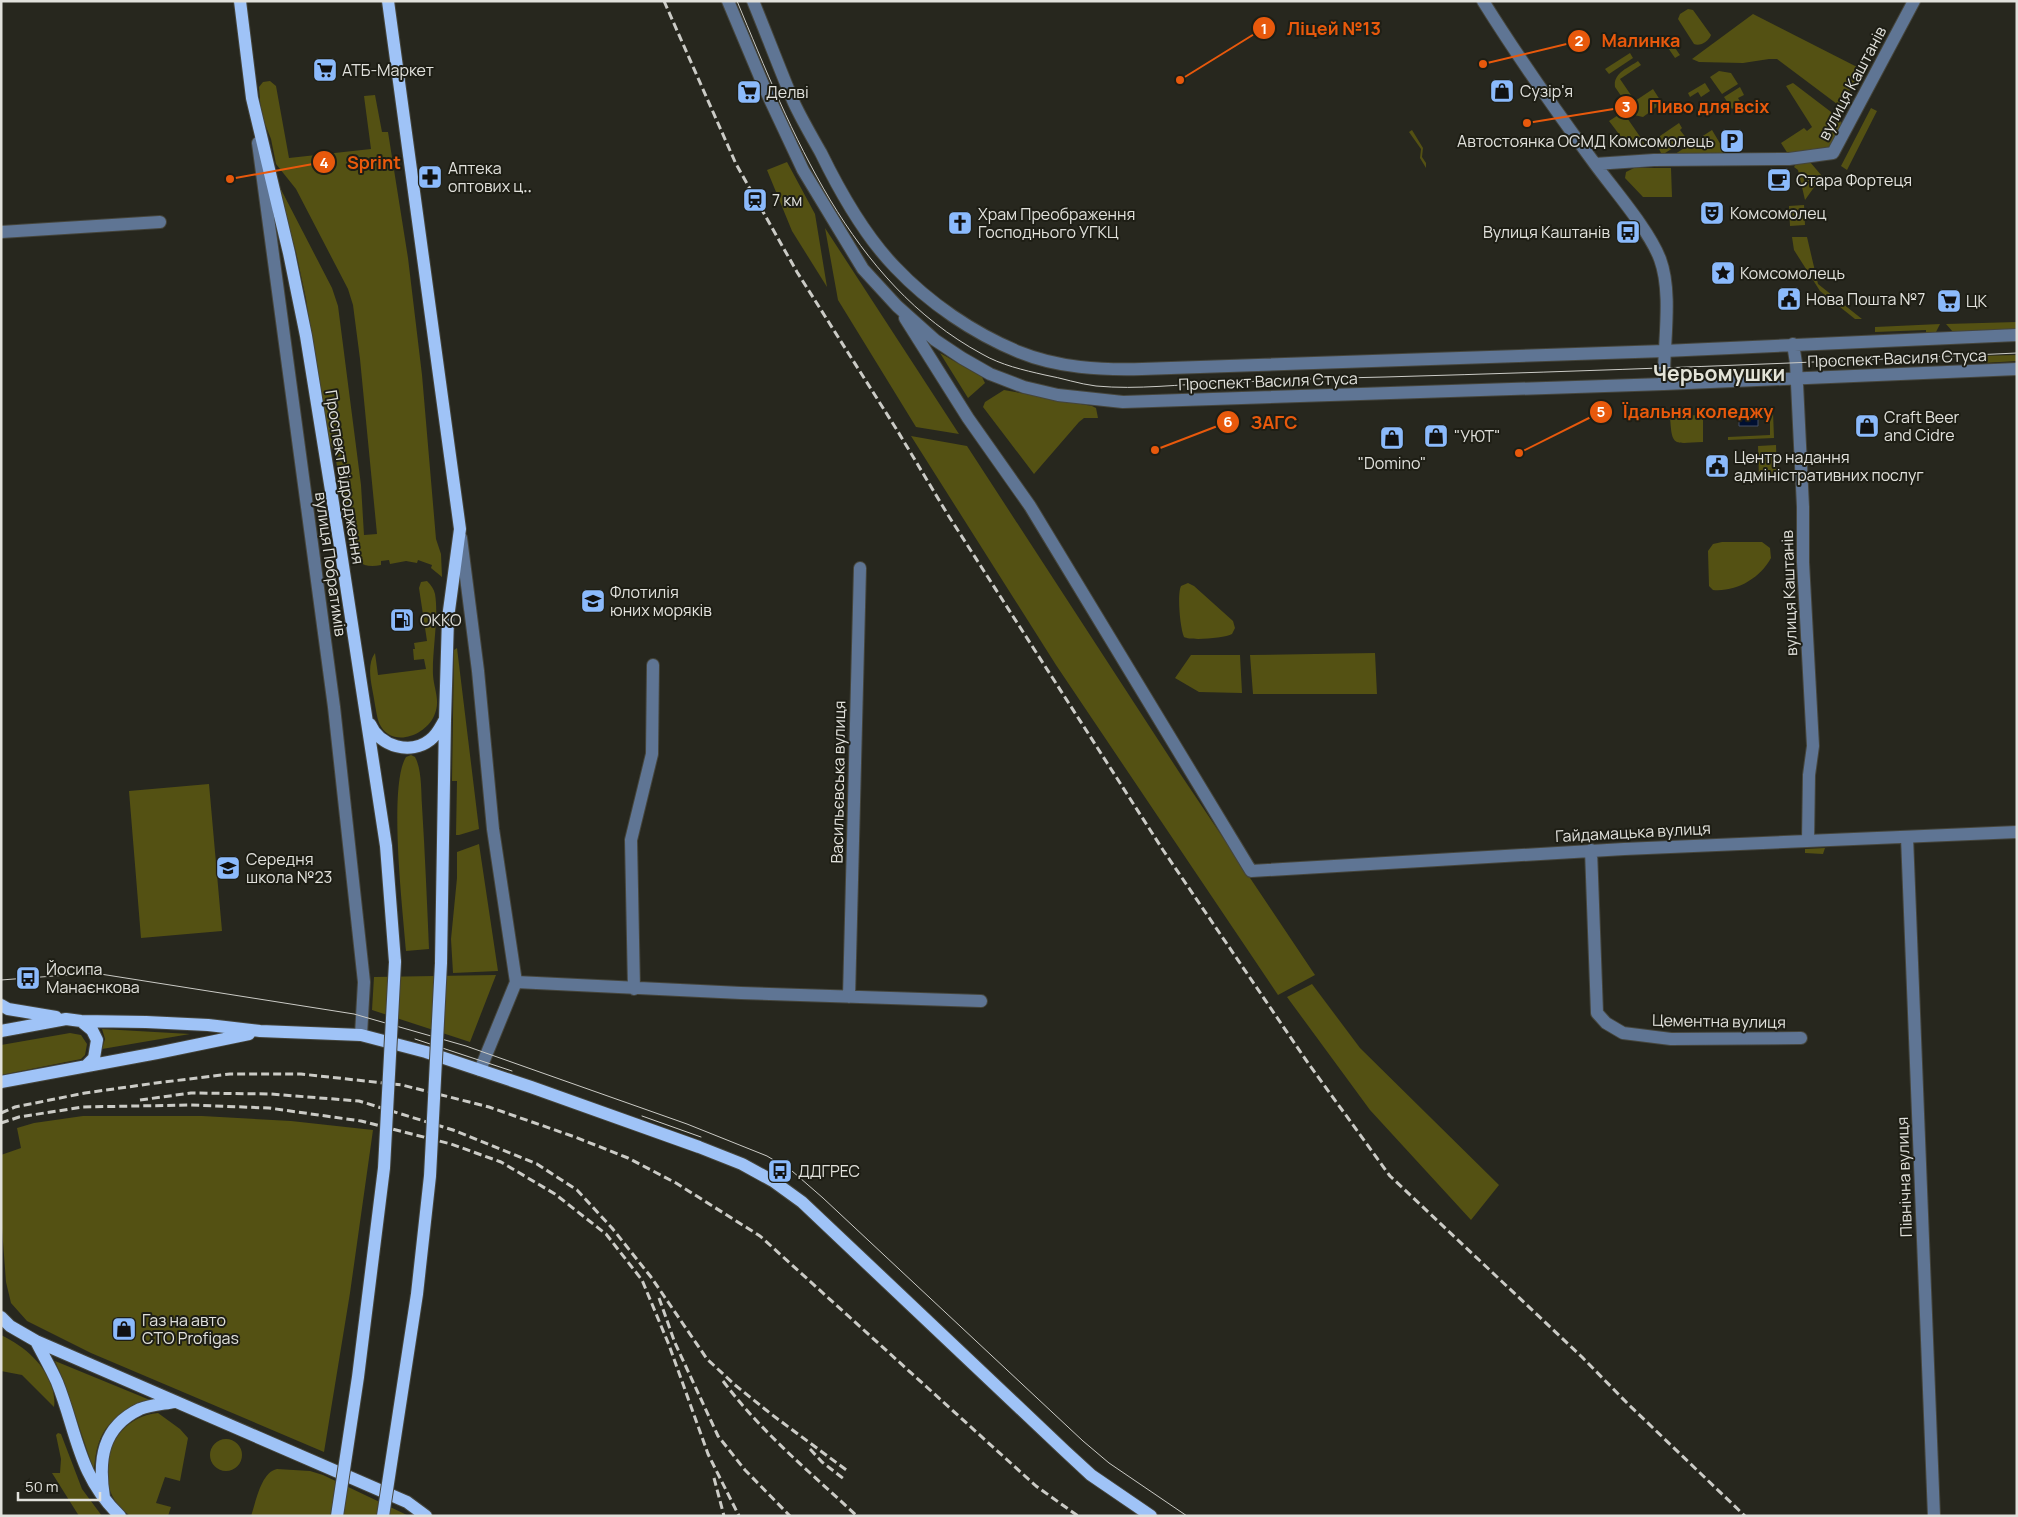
<svg xmlns="http://www.w3.org/2000/svg" width="2018" height="1517" font-family="Manrope,sans-serif">
<rect width="100%" height="100%" fill="#27271e"/>
<path fill="#545113" d="M 1688,9 L 1693,10 L 1711,35 C 1709,41 1700,47 1694,44 L 1678,19 L 1680,14 Z
M 1753,14 L 1861,69 L 1841,107 L 1777,59 L 1769,59 L 1743,63 L 1699,62 L 1692,59 Z
M 1665,37 L 1668,38 L 1680,55 L 1675,58 L 1662,39 Z
M 1630,53 L 1633,58 L 1609,74 L 1605,69 Z
M 1638,61 L 1641,65 L 1620,79 L 1635,101 L 1653,89 L 1662,103 L 1643,117 L 1634,115 L 1615,87 C 1613,73 1628,68 1638,61 Z
M 1719,71 L 1731,73 L 1738,84 L 1722,94 L 1710,77 Z
M 270,81 L 276,86 L 289,158 L 371,149 L 364,96 L 375,95 L 382,132 L 388,132 L 408,258 L 422,375 L 436,539 L 441,554 L 442,577 L 431,568 L 432,565 L 418,560 L 417,563 L 406,561 L 390,564 L 389,560 L 381,561 L 381,565 C 365,568 356,564 350,548 L 335,454 L 326,433 L 306,299 L 296,252 L 273,174 L 332,288 L 338,306 L 361,485 L 364,535 L 377,534 L 360,359 L 353,305 L 348,289 L 296,189 L 276,164 L 271,139 L 261,114 L 259,87 L 263,82 Z
M 1705,83 L 1710,91 L 1701,97 L 1698,92 L 1690,97 L 1688,93 Z
M 1793,83 L 1839,118 C 1846,128 1834,139 1829,148 L 1788,154 L 1781,143 L 1804,128 L 1807,131 L 1812,127 L 1786,86 Z
M 1740,87 L 1744,95 L 1738,98 L 1741,103 L 1732,109 L 1724,97 Z
M 1871,108 L 1877,111 L 1847,170 L 1841,166 Z
M 1623,112 L 1643,141 L 1645,146 L 1625,142 L 1609,121 Z
M 1679,123 L 1682,128 L 1680,130 L 1687,139 L 1662,155 L 1658,147 L 1660,136 Z
M 1412,130 L 1423,148 L 1422,157 L 1426,163 L 1426,168 L 1420,158 L 1421,149 L 1409,132 Z
M 1712,130 L 1727,155 L 1672,156 Z
M 1798,161 L 1810,162 L 1822,176 L 1805,200 L 1798,170 L 1794,167 Z
M 787,162 L 815,214 L 827,287 L 792,231 L 767,170 Z
M 1634,168 L 1671,168 L 1672,197 L 1643,197 L 1625,178 L 1626,172 Z
M 1804,205 L 1805,225 L 1790,226 L 1789,206 Z
M 825,228 L 959,434 L 916,427 L 838,300 Z
M 1792,237 L 1807,237 L 1818,284 L 1862,319 L 1855,319 L 1820,291 L 1794,250 Z
M 2017,322 L 2017,330 L 1953,332 L 1946,324 Z
M 1940,324 L 1936,332 L 1926,333 L 1926,330 L 1875,332 L 1875,327 Z
M 940,353 L 982,377 L 985,383 L 968,398 Z
M 2017,355 L 2017,361 L 1983,363 L 1978,358 L 1980,356 Z
M 1004,390 L 1092,406 L 1096,408 L 1098,418 L 1084,418 L 1079,422 L 1034,474 L 983,407 L 985,402 Z
M 1770,412 L 1773,412 L 1774,438 L 1728,440 L 1728,437 L 1770,435 Z
M 1703,415 L 1703,442 C 1673,443 1672,448 1670,416 Z
M 911,436 L 967,446 L 1181,775 L 1315,975 L 1278,995 L 1056,665 Z
M 1776,445 L 1777,476 L 1759,477 L 1758,446 Z
M 1722,542 L 1762,542 L 1770,548 L 1771,558 C 1760,578 1737,592 1713,590 L 1709,586 L 1708,551 L 1713,544 Z
M 427,581 C 431,585 434,589 435,594 C 439,617 432,651 433,675 C 434,690 441,701 434,716 C 425,736 391,749 379,723 C 377,718 376,710 375,705 C 373,688 365,667 375,653 L 378,675 L 426,669 L 424,659 L 414,660 L 413,649 L 415,649 L 414,643 L 427,641 L 419,588 L 421,582 Z
M 1188,583 L 1194,586 L 1233,621 L 1235,628 L 1232,634 C 1225,638 1191,641 1184,637 C 1180,628 1177,594 1181,586 Z
M 457,648 L 479,829 L 459,835 L 456,835 L 457,781 L 452,781 L 454,650 Z
M 1375,653 L 1377,694 L 1253,694 L 1250,655 Z
M 1191,655 L 1240,655 L 1242,693 L 1199,692 L 1175,678 Z
M 411,755 L 415,757 C 422,770 421,791 422,806 C 425,854 427,902 429,949 L 406,951 C 403,912 388,786 406,757 Z
M 209,784 L 222,931 L 141,938 L 129,791 Z
M 479,844 L 498,971 L 453,973 L 451,939 L 457,878 L 457,852 Z
M 1825,848 L 1823,854 L 1805,853 L 1805,849 Z
M 496,975 L 470,1042 L 372,1010 L 374,977 Z
M 1312,984 L 1360,1048 L 1499,1185 L 1471,1220 L 1370,1110 L 1287,997 Z
M 102,1029 L 190,1034 L 102,1049 L 105,1039 Z
M 70,1033 L 81,1035 L 87,1044 L 85,1055 L 81,1059 L 1,1075 L 1,1045 Z
M 83,1116 L 202,1116 L 291,1121 L 373,1130 L 350,1293 L 324,1452 L 91,1353 L 27,1321 L 11,1303 L 6,1282 L 1,1215 L 1,1155 L 21,1148 L 17,1128 L 34,1123 Z
M 1,1335 C 25,1347 46,1364 53,1391 C 54,1397 55,1401 54,1407 L 22,1375 L 1,1371 Z
M 55,1361 L 150,1400 C 111,1417 97,1427 94,1471 L 64,1382 Z
M 158,1413 L 180,1429 L 188,1438 L 180,1481 L 165,1477 L 156,1503 L 171,1507 L 168,1516 L 130,1516 C 124,1511 117,1506 114,1499 C 94,1463 117,1416 158,1413 Z
M 58,1433 L 61,1434 L 82,1489 L 102,1516 L 79,1516 L 52,1473 L 60,1473 L 61,1459 L 56,1435 Z
M210 1455a16 16 0 1 1 32 0a16 16 0 1 1-32 0Z
M 277,1469 L 310,1471 L 323,1475 L 409,1516 L 251,1516 C 256,1502 261,1472 277,1469 Z"/>
<path fill="#000f31" stroke="#444e64" d="M 1758,414 L 1758,426 L 1739,426 L 1739,415 Z"/>
<g fill="none" stroke-linecap="round" stroke-linejoin="round">
<defs>
<path id="minor" d="M 728,1 L 765,89 L 803,170 L 863,269 L 897,306 L 935,340 L 962,358 L 990,374 L 1024,387 L 1058,395 L 1123,402 L 1664,384 L 2017,369
M 753,1 C 767,35 780,70 794,103 C 802,120 812,137 821,153 C 840,192 865,236 895,267 C 929,303 973,333 1019,352 C 1058,368 1101,370 1142,369 L 1664,351 L 2017,335
M 1483,1 C 1518,57 1556,111 1595,164 C 1614,190 1649,230 1660,259 C 1673,294 1663,345 1664,384
M 258,143 L 334,707 L 364,982 L 361,1035
M 1595,164 L 1654,160 L 1789,159 L 1833,153 L 1914,1
M 1,232 L 160,222
M 905,318 L 968,418 L 1030,506 L 1251,871 L 1624,849 L 2017,832
M 1793,344 L 1796,363 L 1803,507 L 1803,562 L 1813,746 L 1809,775 L 1808,841
M 461,538 L 478,671 L 493,829 L 516,982 L 480,1070
M 1907,837 L 1934,1516
M 1591,850 L 1597,1013 L 1606,1023 L 1623,1033 L 1671,1039 L 1801,1038
M 516,982 L 741,993 L 981,1001
M 634,989 L 631,840 L 652,754 L 653,665
M 849,997 L 860,568"/>
<path id="major" d="M 240,1 L 252,98 L 289,253 L 306,336 L 340,546 L 386,846 L 395,962
M 388,1 L 460,529 L 448,618 L 445,720 L 441,963
M 370,724 C 380,747 411,755 430,740 C 437,735 440,728 444,721
M 1,1005 L 8,1009 L 56,1017
M 81,1021 L 92,1030 L 97,1040 L 94,1058 L 86,1066
M 1,1031 L 66,1019 L 81,1021 L 146,1022 L 208,1025 L 260,1031 L 361,1035 L 426,1052 L 531,1087 L 699,1147 L 742,1164 L 773,1181 L 802,1202 L 1065,1451 L 1091,1475 L 1151,1516
M 1,1082 L 157,1053 L 249,1034
M 1,1317 L 10,1326 L 36,1341 L 407,1502 L 426,1516
M 36,1341 C 43,1355 51,1368 57,1382 C 77,1432 78,1476 120,1516
M 104,1497 C 98,1460 102,1427 140,1409 C 150,1405 164,1404 174,1402"/>
</defs>
<use href="#minor" stroke="#45453c" stroke-width="14"/>
<use href="#major" stroke="#45453c" stroke-width="14"/>
<use href="#minor" stroke="#5f7594" stroke-width="12"/>
<use href="#major" stroke="#9fc3f7" stroke-width="12"/>
<path stroke="#cbcbc6" stroke-width="1" d="M 737,1 C 792,133 849,282 982,354 C 1001,365 1023,370 1045,375 C 1062,378 1079,384 1096,386 C 1138,390 1180,384 1222,383 C 1276,380 1331,378 1385,377 C 1596,371 1806,363 2017,353
M 1,980 L 94,973 L 354,1014 L 466,1046 L 687,1124 L 767,1156 L 792,1171 L 823,1198 L 1083,1441 L 1109,1463 L 1187,1516
M 415,1039 L 512,1071
M 642,1116 L 701,1137"/>
<path stroke="#cbcbc6" stroke-width="3" stroke-dasharray="8 4" stroke-linecap="butt" d="M 664,1 L 736,164 L 797,272 L 897,430 L 948,515 L 1163,850 L 1308,1063 L 1390,1176 L 1582,1357 L 1628,1404 L 1745,1516
M 140,1100 L 191,1093 L 270,1094 L 359,1101 L 453,1130 L 537,1164 L 577,1190 L 612,1228 L 651,1277 L 707,1359 L 735,1385 L 771,1414 L 849,1472
M 1,1113 L 15,1107 L 85,1093 L 156,1083 L 230,1074 L 301,1074 L 402,1085 L 489,1107 L 575,1137 L 628,1158 L 676,1183 L 760,1236 L 1036,1486 L 1078,1516
M 1,1123 L 19,1117 L 83,1107 L 190,1105 L 269,1108 L 361,1121 L 451,1144 L 501,1162 L 555,1194 L 606,1234 L 642,1280 L 669,1345 L 708,1454 L 739,1516
M 659,1298 L 675,1343 L 718,1436 L 745,1470 L 790,1516
M 723,1381 C 762,1433 810,1472 857,1516
M 810,1449 L 822,1462 L 844,1479
M 714,1478 L 724,1516"/>
<defs>
<path id="major-bridge" d="M 337,1516 L 358,1377 L 384,1168 L 395,962
M 383,1516 L 417,1294 L 430,1176 L 441,963"/>
</defs>
<use href="#major-bridge" stroke="#45453c" stroke-width="14" stroke-linecap="butt"/>
<use href="#major-bridge" stroke="#9fc3f7" stroke-width="12"/>
</g>
<defs>
<symbol id="supermarket-square" viewBox="-11 -11 22 22"><rect x="-9" y="-9" width="18" height="18" rx="4" fill="#8bbafc" stroke="#1e1e15"/><path d="M-6-5.5h2.5l.6 2H6L4.5 2H-2.5L-4.4-4H-6ZM-1.5 3.2a1.3 1.3 0 1 0 .1 0ZM3 3.2a1.3 1.3 0 1 0 .1 0Z" fill="#111"/></symbol>
<symbol id="shop-square" viewBox="-11 -11 22 22"><rect x="-9" y="-9" width="18" height="18" rx="4" fill="#8bbafc" stroke="#1e1e15"/><path d="M-5-2.5h2.3a2.7 3.5 0 0 1 5.4 0H5L5.5 6h-11ZM-1.5-2.5h3a1.5 2.3 0 0 0-3 0Z" fill="#111"/></symbol>
<symbol id="parking-square" viewBox="-11 -11 22 22"><rect x="-9" y="-9" width="18" height="18" rx="4" fill="#8bbafc" stroke="#1e1e15"/><path d="M-3.5-5.5H1a3.5 3.5 0 0 1 0 7H-1V5.5H-3.5ZM-1-3.4V-.6H.8a1.4 1.4 0 0 0 0-2.8Z" fill="#111"/></symbol>
<symbol id="pharmacy-square" viewBox="-11 -11 22 22"><rect x="-9" y="-9" width="18" height="18" rx="4" fill="#8bbafc" stroke="#1e1e15"/><path d="M-2-6h4v4h4v4h-4v4h-4v-4h-4v-4h4Z" fill="#111"/></symbol>
<symbol id="cafe-square" viewBox="-11 -11 22 22"><rect x="-9" y="-9" width="18" height="18" rx="4" fill="#8bbafc" stroke="#1e1e15"/><path d="M-5.5-4.5H6V0H3Q3 3.5 0 3.5H-2.5Q-5.5 3.5-5.5 0ZM3-3.2v2h1.7v-2ZM-6 4.5H4V6H-6Z" fill="#111"/></symbol>
<symbol id="station-square" viewBox="-11 -11 22 22"><rect x="-9" y="-9" width="18" height="18" rx="4" fill="#8bbafc" stroke="#1e1e15"/><path d="M-3-6H3Q5-6 5-4V2Q5 4 3 4L4.5 6H3L1.5 4h-3L-3 6H-4.5L-3 4Q-5 4-5 2V-4Q-5-6-3-6ZM-3.5-4v3h7v-3ZM-3.5 1v1.5H-2V1ZM2 1v1.5H3.5V1Z" fill="#111"/></symbol>
<symbol id="theatre-square" viewBox="-11 -11 22 22"><rect x="-9" y="-9" width="18" height="18" rx="4" fill="#8bbafc" stroke="#1e1e15"/><path d="M-5-5.5Q0-4 5-5.5V0Q5 5 0 6Q-5 5-5 0ZM-3.3-2.5H-1v1.5H-3.3ZM1-2.5H3.3v1.5H1ZM-2.8 1Q0 5.5 2.8 1Z" fill="#111"/></symbol>
<symbol id="church-square" viewBox="-11 -11 22 22"><rect x="-9" y="-9" width="18" height="18" rx="4" fill="#8bbafc" stroke="#1e1e15"/><path d="M-1.2-6h2.4v3.5h3.3v2.4h-3.3V6h-2.4V-.1h-3.3v-2.4h3.3Z" fill="#111"/></symbol>
<symbol id="bus-square" viewBox="-11 -11 22 22"><rect x="-9" y="-9" width="18" height="18" rx="4" fill="#8bbafc" stroke="#1e1e15"/><path d="M-5-6H5V4H4V6H2V4H-2V6H-4V4H-5ZM-3.5-4V0h7V-4ZM-3.5 1.2v1.5H-2V1.2ZM2 1.2v1.5H3.5V1.2Z" fill="#111"/></symbol>
<symbol id="sight-square" viewBox="-11 -11 22 22"><rect x="-9" y="-9" width="18" height="18" rx="4" fill="#8bbafc" stroke="#1e1e15"/><path d="M0-6L1.8-2.2L6-1.7L2.9 1.2L3.7 5.4L0 3.3L-3.7 5.4L-2.9 1.2L-6-1.7L-1.8-2.2Z" fill="#111"/></symbol>
<symbol id="civic-square" viewBox="-11 -11 22 22"><rect x="-9" y="-9" width="18" height="18" rx="4" fill="#8bbafc" stroke="#1e1e15"/><path d="M-.6-6.5H3V-4.5H.6V-3L4-1V1h2V6H-6V1h2V-1L-.6-3ZM-1.2 2.5V6h2.4V2.5Z" fill="#111"/></symbol>
<symbol id="school-square" viewBox="-11 -11 22 22"><rect x="-9" y="-9" width="18" height="18" rx="4" fill="#8bbafc" stroke="#1e1e15"/><path d="M0-5L7-2L0 1L-7-2ZM-4 1L0 2.5L4 1V4Q0 6-4 4Z" fill="#111"/></symbol>
<symbol id="fuel-square" viewBox="-11 -11 22 22"><rect x="-9" y="-9" width="18" height="18" rx="4" fill="#8bbafc" stroke="#1e1e15"/><path d="M-5.5-6h7V0h2V4h1.3V-2.5L3-4.5l.8-.8L6-3V5H2.5V1h-1V6h-7ZM-4.2-4.7v3.2H.2V-4.7Z" fill="#111"/></symbol>
</defs>
<g fill-rule="evenodd">
<use href="#supermarket-square" x="311" y="56" width="28" height="28"/>
<use href="#shop-square" x="1488" y="77" width="28" height="28"/>
<use href="#supermarket-square" x="735" y="78" width="28" height="28"/>
<use href="#parking-square" x="1718" y="127" width="28" height="28"/>
<use href="#pharmacy-square" x="416" y="163" width="28" height="28"/>
<use href="#cafe-square" x="1765" y="166" width="28" height="28"/>
<use href="#station-square" x="741" y="186" width="28" height="28"/>
<use href="#theatre-square" x="1698" y="199" width="28" height="28"/>
<use href="#church-square" x="946" y="209" width="28" height="28"/>
<use href="#bus-square" x="1614" y="218" width="28" height="28"/>
<use href="#sight-square" x="1709" y="259" width="28" height="28"/>
<use href="#civic-square" x="1775" y="285" width="28" height="28"/>
<use href="#supermarket-square" x="1935" y="287" width="28" height="28"/>
<use href="#shop-square" x="1853" y="412" width="28" height="28"/>
<use href="#shop-square" x="1422" y="422" width="28" height="28"/>
<use href="#shop-square" x="1378" y="424" width="28" height="28"/>
<use href="#civic-square" x="1703" y="452" width="28" height="28"/>
<use href="#school-square" x="579" y="587" width="28" height="28"/>
<use href="#fuel-square" x="388" y="606" width="28" height="28"/>
<use href="#school-square" x="214" y="854" width="28" height="28"/>
<use href="#bus-square" x="14" y="964" width="28" height="28"/>
<use href="#bus-square" x="766" y="1157" width="28" height="28"/>
<use href="#shop-square" x="110" y="1315" width="28" height="28"/>
</g>
<g text-anchor="middle" dominant-baseline="central" stroke-width="4" stroke-linejoin="round" paint-order="stroke">
<g font-size="16" fill="#e1e1dc" stroke="#1e1e15" text-anchor="start">
<text x="342" y="70">АТБ-Маркет</text>
<text x="1520" y="91">Сузір'я</text>
<text x="766" y="92">Делві</text>
<text x="1714" y="141" text-anchor="end">Автостоянка ОСМД Комсомолець</text>
<text x="448" y="168">Аптека<tspan x="448" dy="18">оптових ц‥</tspan></text>
<text x="1796" y="180">Стара Фортеця</text>
<text x="772" y="200">7 км</text>
<text x="1730" y="213">Комсомолец</text>
<text x="978" y="214">Храм Преображення<tspan x="978" dy="18">Господнього УГКЦ</tspan></text>
<text x="1610" y="232" text-anchor="end">Вулиця Каштанів</text>
<text x="1740" y="273">Комсомолець</text>
<text x="1806" y="299">Нова Пошта №7</text>
<text x="1966" y="301">ЦК</text>
<text x="1884" y="417">Craft Beer<tspan x="1884" dy="18">and Cidre</tspan></text>
<text x="1454" y="436">"УЮТ"</text>
<text x="1734" y="457">Центр надання<tspan x="1734" dy="18">адміністративних послуг</tspan></text>
<text x="1392" y="463" text-anchor="middle">"Domino"</text>
<text x="610" y="592">Флотилія<tspan x="610" dy="18">юних моряків</tspan></text>
<text x="420" y="620">ОККО</text>
<text x="246" y="859">Середня<tspan x="246" dy="18">школа №23</tspan></text>
<text x="46" y="969">Йосипа<tspan x="46" dy="18">Манаєнкова</tspan></text>
<text x="798" y="1171">ДДГРЕС</text>
<text x="142" y="1320">Газ на авто<tspan x="142" dy="18">СТО Profigas</tspan></text>
</g>
<g font-size="16" fill="#e1e1dc" stroke="#1e1e15">
<text transform="translate(1852 83) rotate(-62)">вулиця Каштанів</text>
<text transform="translate(1897 358) rotate(-2)">Проспект Василя Стуса</text>
<text transform="translate(1268 381) rotate(-2)">Проспект Василя Стуса</text>
<text transform="translate(345 477) rotate(81)">Проспект Відродження</text>
<text transform="translate(331 564) rotate(82)">вулиця Побратимів</text>
<text transform="translate(1789 593) rotate(-92)">вулиця Каштанів</text>
<text transform="translate(838 782) rotate(-89)">Васильєвська вулиця</text>
<text transform="translate(1633 832) rotate(-3)">Гайдамацька вулиця</text>
<text transform="translate(1719 1021) rotate(1)">Цементна вулиця</text>
<text transform="translate(1904 1177) rotate(-92)">Північна вулиця</text>
</g>
<g font-size="21" font-weight="bold" fill="#e4e4d8" stroke="#1e1e15">
<text x="1719" y="373">Черьомушки</text>
</g>
</g>
<path fill="none" stroke="#e8590c" stroke-width="2" d="M1180 80L1264 28M1483 64L1579 41M1527 123L1626 107M230 179L324 162M1519 453L1601 412M1155 450L1228 422"/>
<g fill="#e8590c" stroke="#1e1e15" stroke-width="2">
<circle cx="1180" cy="80" r="5"/>
<circle cx="1483" cy="64" r="5"/>
<circle cx="1527" cy="123" r="5"/>
<circle cx="230" cy="179" r="5"/>
<circle cx="1519" cy="453" r="5"/>
<circle cx="1155" cy="450" r="5"/>
<circle cx="1264" cy="28" r="12"/>
<circle cx="1579" cy="41" r="12"/>
<circle cx="1626" cy="107" r="12"/>
<circle cx="324" cy="162" r="12"/>
<circle cx="1601" cy="412" r="12"/>
<circle cx="1228" cy="422" r="12"/>
</g>
<g font-size="15" text-anchor="middle" font-weight="bold" fill="#fff">
<text x="1264" y="34">1</text>
<text x="1579" y="46">2</text>
<text x="1626" y="112">3</text>
<text x="324" y="168">4</text>
<text x="1601" y="417">5</text>
<text x="1228" y="427">6</text>
</g>
<g font-size="18" text-anchor="middle" font-weight="bold" fill="#e8590c" stroke="#1e1e15" stroke-width="4" stroke-linejoin="round" paint-order="stroke">
<text x="1334" y="35">Ліцей №13</text>
<text x="1641" y="47">Малинка</text>
<text x="1709" y="113">Пиво для всіх</text>
<text x="374" y="169">Sprint</text>
<text x="1698" y="418">Їдальня коледжу</text>
<text x="1274" y="429">ЗАГС</text>
</g>
<rect width="2018" height="1517" fill="none" stroke="#e1e1dc" stroke-width="5"/>
<path d="M18 1492v8h82v-8" fill="none" stroke="#e1e1dc" stroke-width="2.5"/>
<text x="25" y="1492" font-size="15" fill="#e1e1dc" stroke="#1e1e15" stroke-width="4" paint-order="stroke">50 m</text>
</svg>
